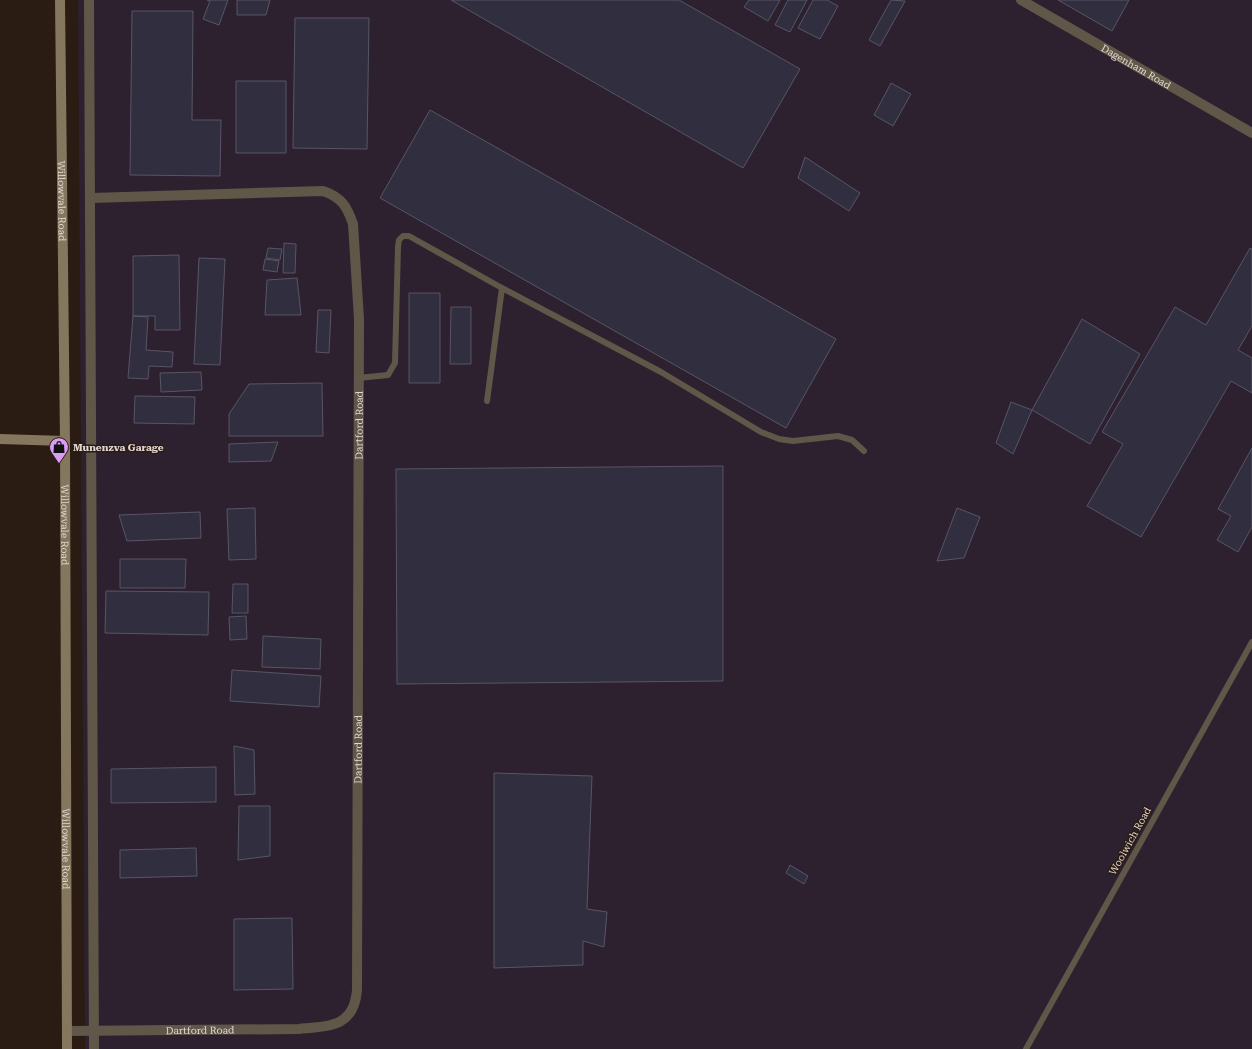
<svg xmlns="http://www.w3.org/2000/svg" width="1252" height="1049" font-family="'Roboto Serif',serif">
<rect width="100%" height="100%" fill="#2a1b13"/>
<path fill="#2d212f" d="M 78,0 L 1252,0 L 1252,1049 L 85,1049 Z"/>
<path fill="#312f3f" stroke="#575567" d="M 207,0 L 228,0 L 219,25 L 203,19 L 210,1 Z
M 237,0 L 270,0 L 266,15 L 237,15 Z
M 451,0 L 679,0 L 800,69 L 743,168 Z
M 749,0 L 780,0 L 768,21 L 744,7 Z
M 788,0 L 807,0 L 790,32 L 775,25 Z
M 813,0 L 827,0 L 838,6 L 820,39 L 798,28 Z
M 891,0 L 905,1 L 880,46 L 869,40 Z
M 1058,0 L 1129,0 L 1112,31 Z
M 132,11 L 193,11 L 192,120 L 221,120 L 220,176 L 130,175 Z
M 295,18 L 369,18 L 367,149 L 293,148 Z
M 236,81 L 286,81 L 286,153 L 236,153 Z
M 891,83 L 911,94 L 893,126 L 874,115 Z
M 430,110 L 836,339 L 786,428 L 380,198 Z
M 805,157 L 860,193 L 849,211 L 798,178 Z
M 284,243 L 296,244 L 295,273 L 283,273 Z
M 268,248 L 282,249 L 280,260 L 266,258 Z
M 1250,248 L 1252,249 L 1252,326 L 1238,350 L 1252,358 L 1252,393 L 1231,381 L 1141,537 L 1087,506 L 1123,444 L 1102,432 L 1175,307 L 1206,325 Z
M 179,255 L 180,330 L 155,330 L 155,316 L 133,316 L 133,256 Z
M 199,258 L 225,259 L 220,365 L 194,364 Z
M 265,259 L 279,261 L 277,272 L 263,270 Z
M 297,278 L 301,315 L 265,315 L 267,280 Z
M 409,293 L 440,293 L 440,383 L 409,383 Z
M 451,307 L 471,307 L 471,364 L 450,364 Z
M 318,310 L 331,310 L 329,353 L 316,352 Z
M 133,316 L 148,317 L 146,350 L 173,352 L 172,367 L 149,366 L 148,379 L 128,378 Z
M 1082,319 L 1140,354 L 1090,444 L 1032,410 Z
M 201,372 L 202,390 L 161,392 L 160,373 Z
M 322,383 L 323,436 L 229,436 L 229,414 L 249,384 Z
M 135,396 L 195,397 L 194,424 L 134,423 Z
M 1011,402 L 1032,410 L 1013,454 L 996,443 Z
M 278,442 L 271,461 L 229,462 L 229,444 Z
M 1252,448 L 1252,527 L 1238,552 L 1217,540 L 1231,516 L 1218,509 Z
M 723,466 L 723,681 L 397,684 L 396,469 Z
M 255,508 L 256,559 L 229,560 L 227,509 Z
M 957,508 L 980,517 L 964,558 L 937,561 Z
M 200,512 L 201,538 L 127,541 L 119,515 Z
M 120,559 L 186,559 L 185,588 L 120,588 Z
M 233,584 L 248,584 L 248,613 L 232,613 Z
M 106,591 L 209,592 L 208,635 L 105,633 Z
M 246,616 L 247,639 L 230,640 L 229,617 Z
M 263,636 L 321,639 L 320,669 L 262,667 Z
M 232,670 L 321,676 L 319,707 L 230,701 Z
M 234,746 L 254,750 L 255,794 L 235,795 Z
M 216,767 L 216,802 L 111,803 L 111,769 Z
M 494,773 L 592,776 L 587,909 L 607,912 L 604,947 L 583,941 L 583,965 L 494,968 Z
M 239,806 L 270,806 L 270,856 L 238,860 Z
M 196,848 L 197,876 L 120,878 L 120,850 Z
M 790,865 L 808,876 L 804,884 L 786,873 Z
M 292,918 L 293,989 L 234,990 L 234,919 Z"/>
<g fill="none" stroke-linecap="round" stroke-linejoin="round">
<path stroke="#605748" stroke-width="6" d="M 502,288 L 661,372 L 761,432 L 779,439 L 793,441 L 838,436 L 852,440 L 864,451
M 358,378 L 388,375 L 395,363 L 398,247 L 399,240 L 403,236 L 409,236 L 502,288 L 487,401
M 1026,1049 L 1252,642"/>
<g stroke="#605748" stroke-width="10">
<path d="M 89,0 L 94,1049"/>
<path id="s1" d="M 1021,0 L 1252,133"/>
<path id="s2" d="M 67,1031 L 299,1029 C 330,1026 354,1027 357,990 L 359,319 L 353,224 C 347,206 341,197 323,191 L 91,198"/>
</g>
<g stroke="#84775e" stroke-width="10">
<path id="s3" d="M 60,0 L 65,441 L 67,1049"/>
<path d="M 0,439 L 65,441"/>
</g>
</g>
<defs>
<symbol id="shop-pin" viewBox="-11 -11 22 30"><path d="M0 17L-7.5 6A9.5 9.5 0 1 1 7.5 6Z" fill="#da9af6" stroke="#2a1b13"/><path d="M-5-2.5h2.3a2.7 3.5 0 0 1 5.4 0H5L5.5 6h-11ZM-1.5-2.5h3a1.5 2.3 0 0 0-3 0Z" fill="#111"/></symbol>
</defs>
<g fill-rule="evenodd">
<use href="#shop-pin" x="48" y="436" width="22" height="30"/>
</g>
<g text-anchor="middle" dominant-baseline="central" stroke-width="3" stroke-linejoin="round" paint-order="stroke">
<g font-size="10" fill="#e3d7d2" stroke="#2a1b13">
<text stroke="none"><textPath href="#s1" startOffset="133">Dagenham Road</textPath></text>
<text stroke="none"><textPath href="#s3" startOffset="201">Willowvale Road</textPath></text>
<text stroke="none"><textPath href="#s2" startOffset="876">Dartford Road</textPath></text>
<text stroke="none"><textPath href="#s3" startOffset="525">Willowvale Road</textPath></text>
<text stroke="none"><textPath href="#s2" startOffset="552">Dartford Road</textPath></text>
<text transform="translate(1130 841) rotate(-61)">Woolwich Road</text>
<text stroke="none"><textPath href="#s3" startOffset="849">Willowvale Road</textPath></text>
<text stroke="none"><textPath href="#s2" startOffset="133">Dartford Road</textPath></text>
</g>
<g font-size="10" font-weight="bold" fill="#e3d7d2" stroke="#2a1b13" text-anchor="start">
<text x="73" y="447">Munenzva Garage</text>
</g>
</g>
</svg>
